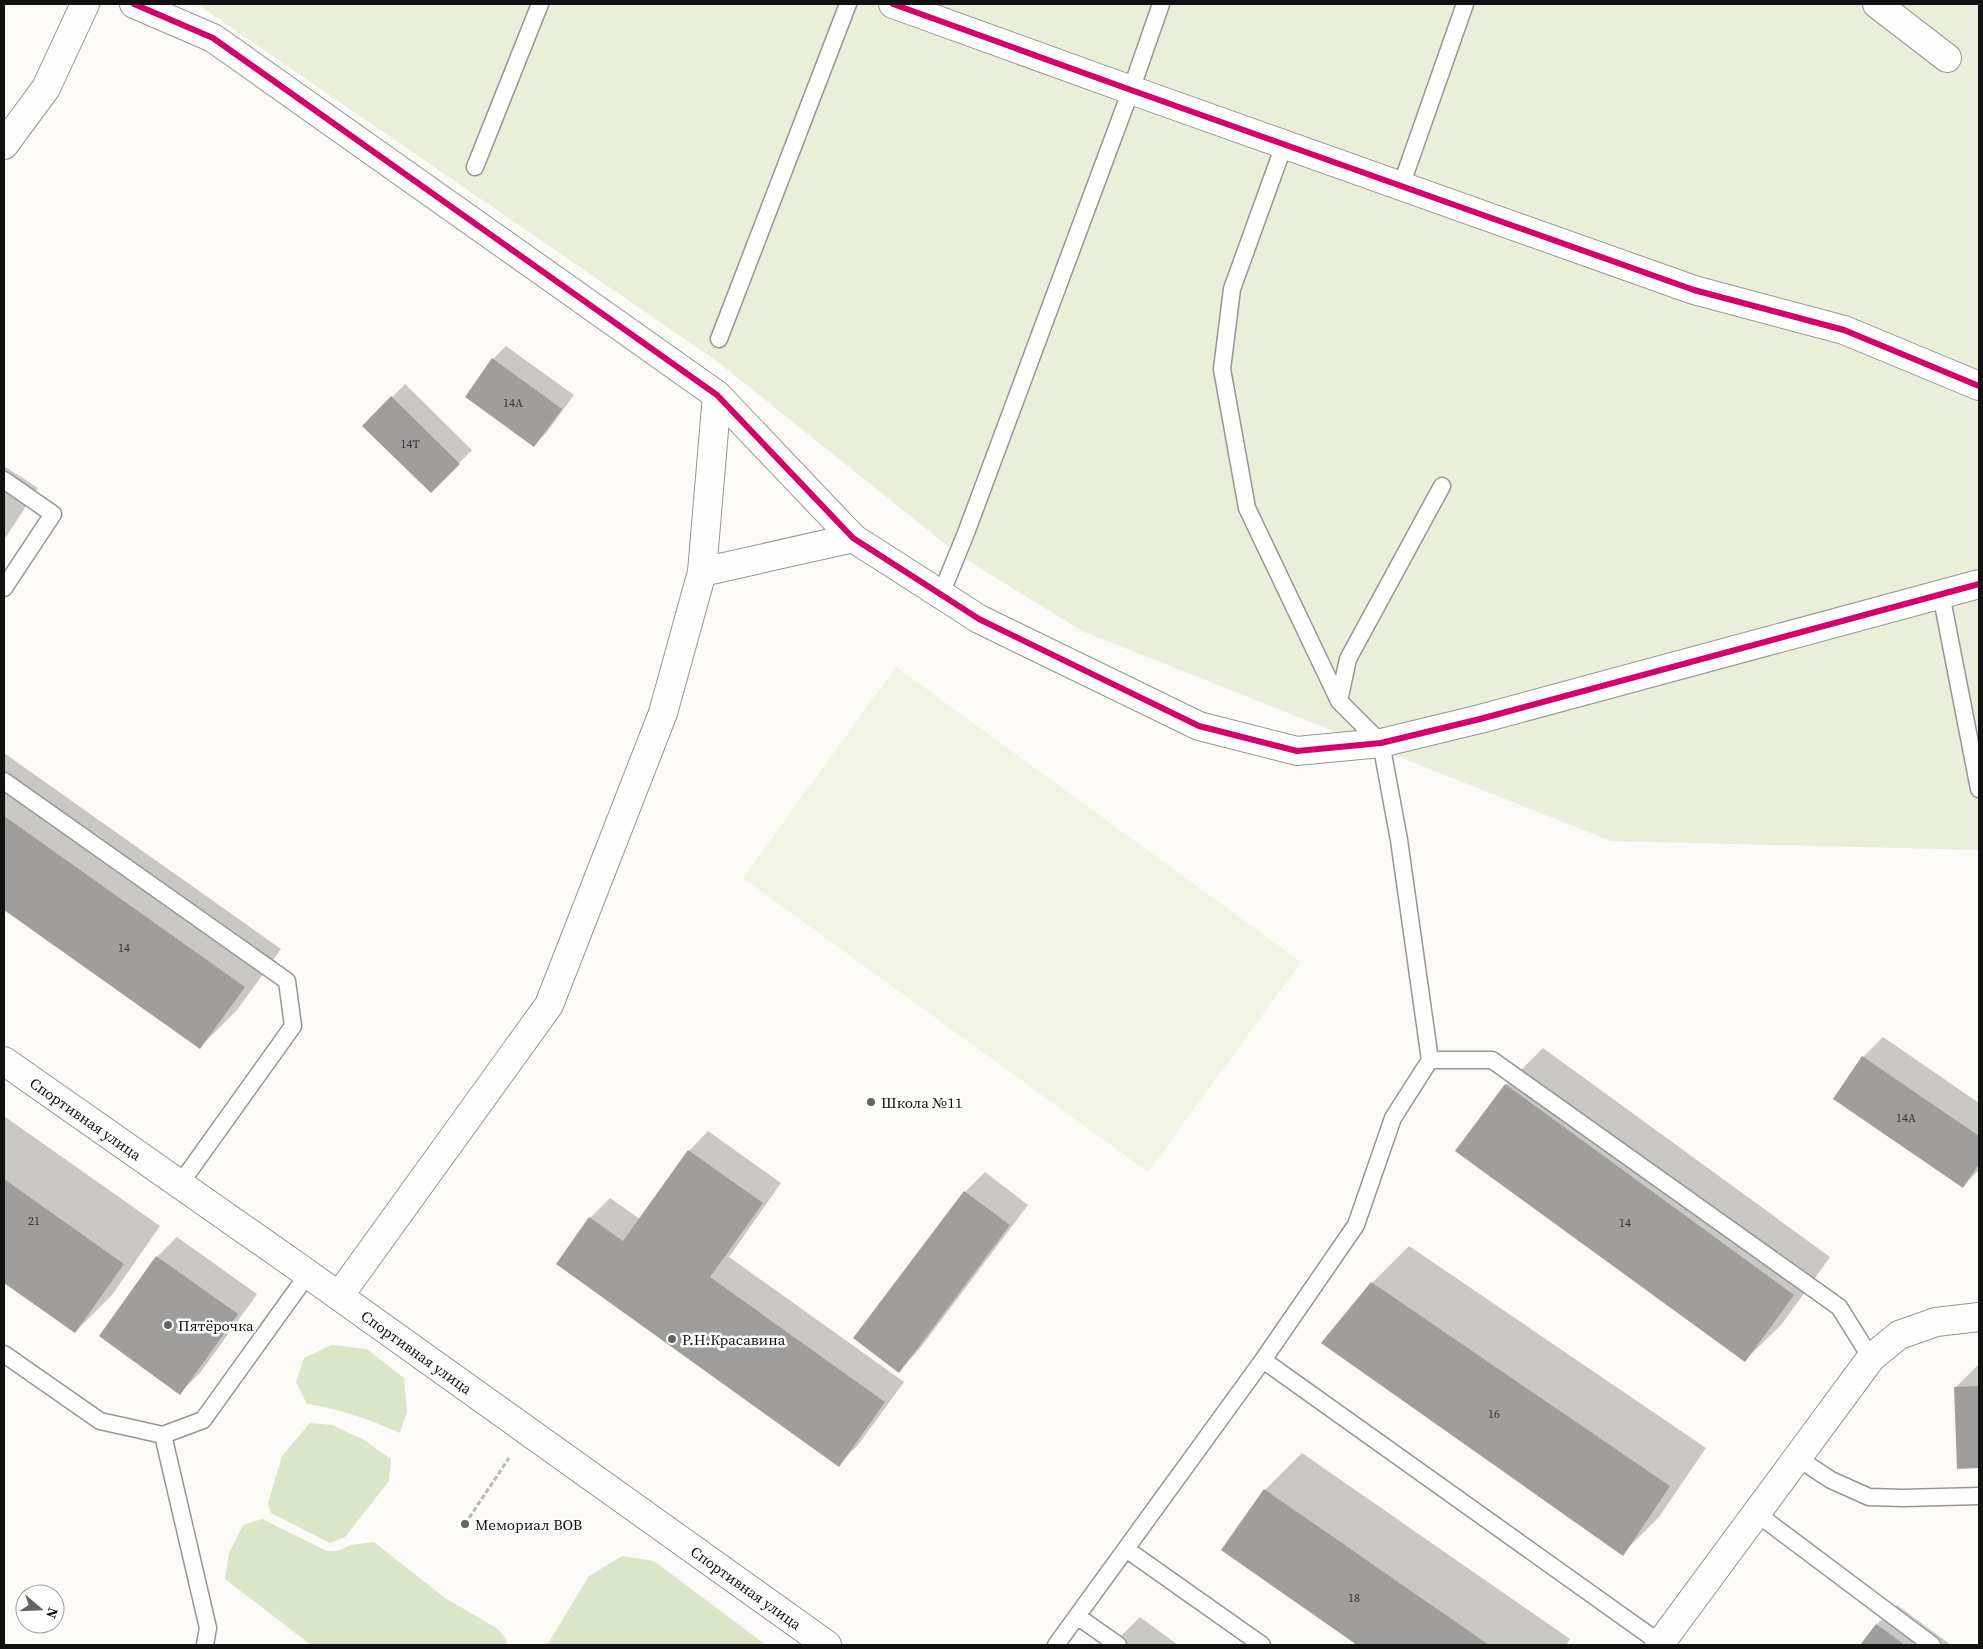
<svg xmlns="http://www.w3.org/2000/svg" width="1983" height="1649" font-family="'Source Serif 4',serif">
<rect width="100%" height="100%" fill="#fcfaf7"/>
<path fill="#e9efd9" d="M 197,4 L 1979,4 L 1979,850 L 1611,841 L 1082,631 L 959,555 L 718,362 Z"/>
<path fill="#dbe6c8" d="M 332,1345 L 367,1349 L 404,1378 L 407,1412 L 400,1433 C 369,1419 340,1409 307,1404 L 296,1382 L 304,1358 Z
M 310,1423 L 332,1425 L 364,1440 L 391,1459 L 389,1481 L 345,1537 L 330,1543 L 271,1513 L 268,1503 L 282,1456 Z
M 262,1519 L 327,1551 L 337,1551 L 351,1545 L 374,1542 L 445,1598 L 498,1629 L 507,1640 L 506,1645 L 311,1645 L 225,1579 L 229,1553 L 243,1525 Z
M 622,1556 L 654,1561 L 766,1645 L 547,1645 L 589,1576 Z"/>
<path fill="#f1f3e3" d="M 896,667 L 1301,962 L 1148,1172 L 743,878 Z"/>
<path fill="#0003" d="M 506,346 L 574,395 L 547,432 L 534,445 L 493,359 Z
M 405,384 L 472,450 L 431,491 L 364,426 Z
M 4,466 L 38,488 L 4,540 Z
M 4,753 L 281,949 L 237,1010 L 200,1047 L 4,908 Z
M 1883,1037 L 1979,1103 L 1979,1170 L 1963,1186 L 1863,1057 Z
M 1543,1048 L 1830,1257 L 1782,1324 L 1745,1360 L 1506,1085 Z
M 4,1116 L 160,1226 L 112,1295 L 75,1332 L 4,1281 Z
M 708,1131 L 781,1183 L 729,1257 L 904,1382 L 858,1445 L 838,1465 L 558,1263 L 590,1218 L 610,1198 L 640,1219 L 689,1151 Z
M 985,1172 L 1028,1205 L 918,1351 L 898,1371 L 855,1338 L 965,1192 Z
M 177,1237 L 257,1294 L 200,1373 L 180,1393 L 100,1336 L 157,1257 Z
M 1409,1246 L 1706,1448 L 1659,1517 L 1622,1554 L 1322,1342 L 1372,1283 Z
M 1979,1364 L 1979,1467 L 1959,1468 L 1955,1388 Z
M 1302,1453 L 1570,1639 L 1566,1645 L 1359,1645 L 1223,1549 L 1265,1490 Z
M 1897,1605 L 1951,1645 L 1861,1645 L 1877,1624 Z
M 1140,1617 L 1178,1645 L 1112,1645 Z"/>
<path fill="#a09e9c" d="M 492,358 L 562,409 L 534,447 L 465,397 Z
M 391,396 L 460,464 L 431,493 L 362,426 Z
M 4,816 L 245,987 L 200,1049 L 4,910 Z
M 1862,1056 L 1979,1136 L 1979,1164 L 1963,1188 L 1833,1099 Z
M 1505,1084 L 1794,1295 L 1745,1362 L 1455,1151 Z
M 688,1150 L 763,1203 L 710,1277 L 885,1402 L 839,1467 L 556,1264 L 589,1217 L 623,1241 Z
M 4,1179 L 124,1264 L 75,1333 L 4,1283 Z
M 964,1191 L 1010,1225 L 899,1373 L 853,1338 Z
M 156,1256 L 238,1314 L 180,1395 L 99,1336 Z
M 1371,1282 L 1670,1486 L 1623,1556 L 1321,1343 Z
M 1979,1386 L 1979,1468 L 1957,1469 L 1954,1387 Z
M 1264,1489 L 1489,1645 L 1357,1645 L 1221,1550 Z
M 1876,1624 L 1905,1645 L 1860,1645 Z"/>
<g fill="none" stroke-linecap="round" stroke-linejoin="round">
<defs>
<path id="lane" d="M 1284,145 L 1232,289 L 1222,369 L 1247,508 L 1339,701 L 1381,743 L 1399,840 L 1430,1060
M 475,167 L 540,4
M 1401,186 L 1465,4
M 719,339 L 848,4
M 4,480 L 53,514 L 4,588
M 941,594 L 966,533 L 1131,90 L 1161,4
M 1941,594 L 1979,789
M 1339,701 L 1348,659 L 1442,486
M 4,781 L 287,981 L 293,1026 L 180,1184
M 4,1354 L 100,1421 L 163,1435 L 203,1420 L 308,1274
M 1263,1360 L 1660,1643
M 163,1435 L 208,1628 L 205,1645
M 1796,1457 L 1831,1480 L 1869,1497 L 1903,1498 L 1979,1496
M 1756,1513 L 1932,1645
M 1126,1549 L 1262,1645
M 1077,1616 L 1118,1645
M 1056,1645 L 1263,1360 L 1356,1225 L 1393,1118 L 1430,1060 L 1492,1060 L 1839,1307 L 1871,1358"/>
<g id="street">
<path d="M 134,4 L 213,38 L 717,395 L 853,538 L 979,619 L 1199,726 L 1297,751 L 1381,743 L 1480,719 L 1979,584"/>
<path d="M 893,4 L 1131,90 L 1694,290 L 1844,330 L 1979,386"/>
<path d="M 1877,4 L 1947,58"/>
<path d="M 4,145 L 46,88 L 85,4"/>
<path d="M 702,572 L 853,538"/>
<path id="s1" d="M 4,1061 L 308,1274 L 827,1645"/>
<path d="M 339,1296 L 549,1005 L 663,713 L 702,572 L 717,395"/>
<path d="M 1659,1645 L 1871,1358 L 1899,1335 L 1936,1322 L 1979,1317"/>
</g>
</defs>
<use href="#lane" stroke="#979695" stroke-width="19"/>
<use href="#street" stroke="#979695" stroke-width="30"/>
<path stroke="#b9b9b8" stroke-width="3" stroke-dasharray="5 2.5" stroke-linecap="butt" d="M 465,1524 L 509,1458"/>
<use href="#lane" stroke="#fffefe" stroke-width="16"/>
<use href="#street" stroke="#fffefe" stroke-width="28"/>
<defs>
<path id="cycleway" d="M 134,4 L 213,38 L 717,395 L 853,538 L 979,619 L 1199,726 L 1297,751 L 1381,743 L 1480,719 L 1979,584
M 893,4 L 1131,90 L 1694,290 L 1844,330 L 1979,386"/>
</defs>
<use href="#cycleway" stroke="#fff" stroke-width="9"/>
<use href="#cycleway" stroke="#d6006c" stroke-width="6"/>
</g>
<g fill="#636362" stroke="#fff" stroke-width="2">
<circle cx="871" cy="1102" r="5"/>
<circle cx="168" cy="1325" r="5"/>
<circle cx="672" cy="1339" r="5"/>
<circle cx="465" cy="1524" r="5"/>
</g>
<g text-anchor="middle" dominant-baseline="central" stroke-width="5" stroke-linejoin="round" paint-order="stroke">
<g font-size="12" fill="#353434">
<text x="513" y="403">14А</text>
<text x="410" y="444">14Т</text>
<text x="124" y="948">14</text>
<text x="1906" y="1118">14А</text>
<text x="34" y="1221">21</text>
<text x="1625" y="1223">14</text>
<text x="1494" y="1414">16</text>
<text x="1354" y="1598">18</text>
</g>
<g font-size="15" fill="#111" stroke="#fff" text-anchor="start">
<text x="881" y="1102">Школа №11</text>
<text x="178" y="1325">Пятёрочка</text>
<text x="682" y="1339">Р.Н.Красавина</text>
<text x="475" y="1524">Мемориал ВОВ</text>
</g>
<g font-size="15" fill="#111" stroke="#fff">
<text stroke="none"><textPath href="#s1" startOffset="100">Спортивная улица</textPath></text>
<text stroke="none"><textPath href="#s1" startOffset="505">Спортивная улица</textPath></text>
<text stroke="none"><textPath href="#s1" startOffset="910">Спортивная улица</textPath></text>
</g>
</g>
<rect width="1983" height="1649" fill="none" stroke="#111111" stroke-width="10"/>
<g transform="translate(40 1609) rotate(109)"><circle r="24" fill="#ffffff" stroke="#a0a0a0"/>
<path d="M0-4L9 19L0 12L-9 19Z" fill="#636362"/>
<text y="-8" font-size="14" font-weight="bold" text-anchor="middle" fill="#111111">N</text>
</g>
</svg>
